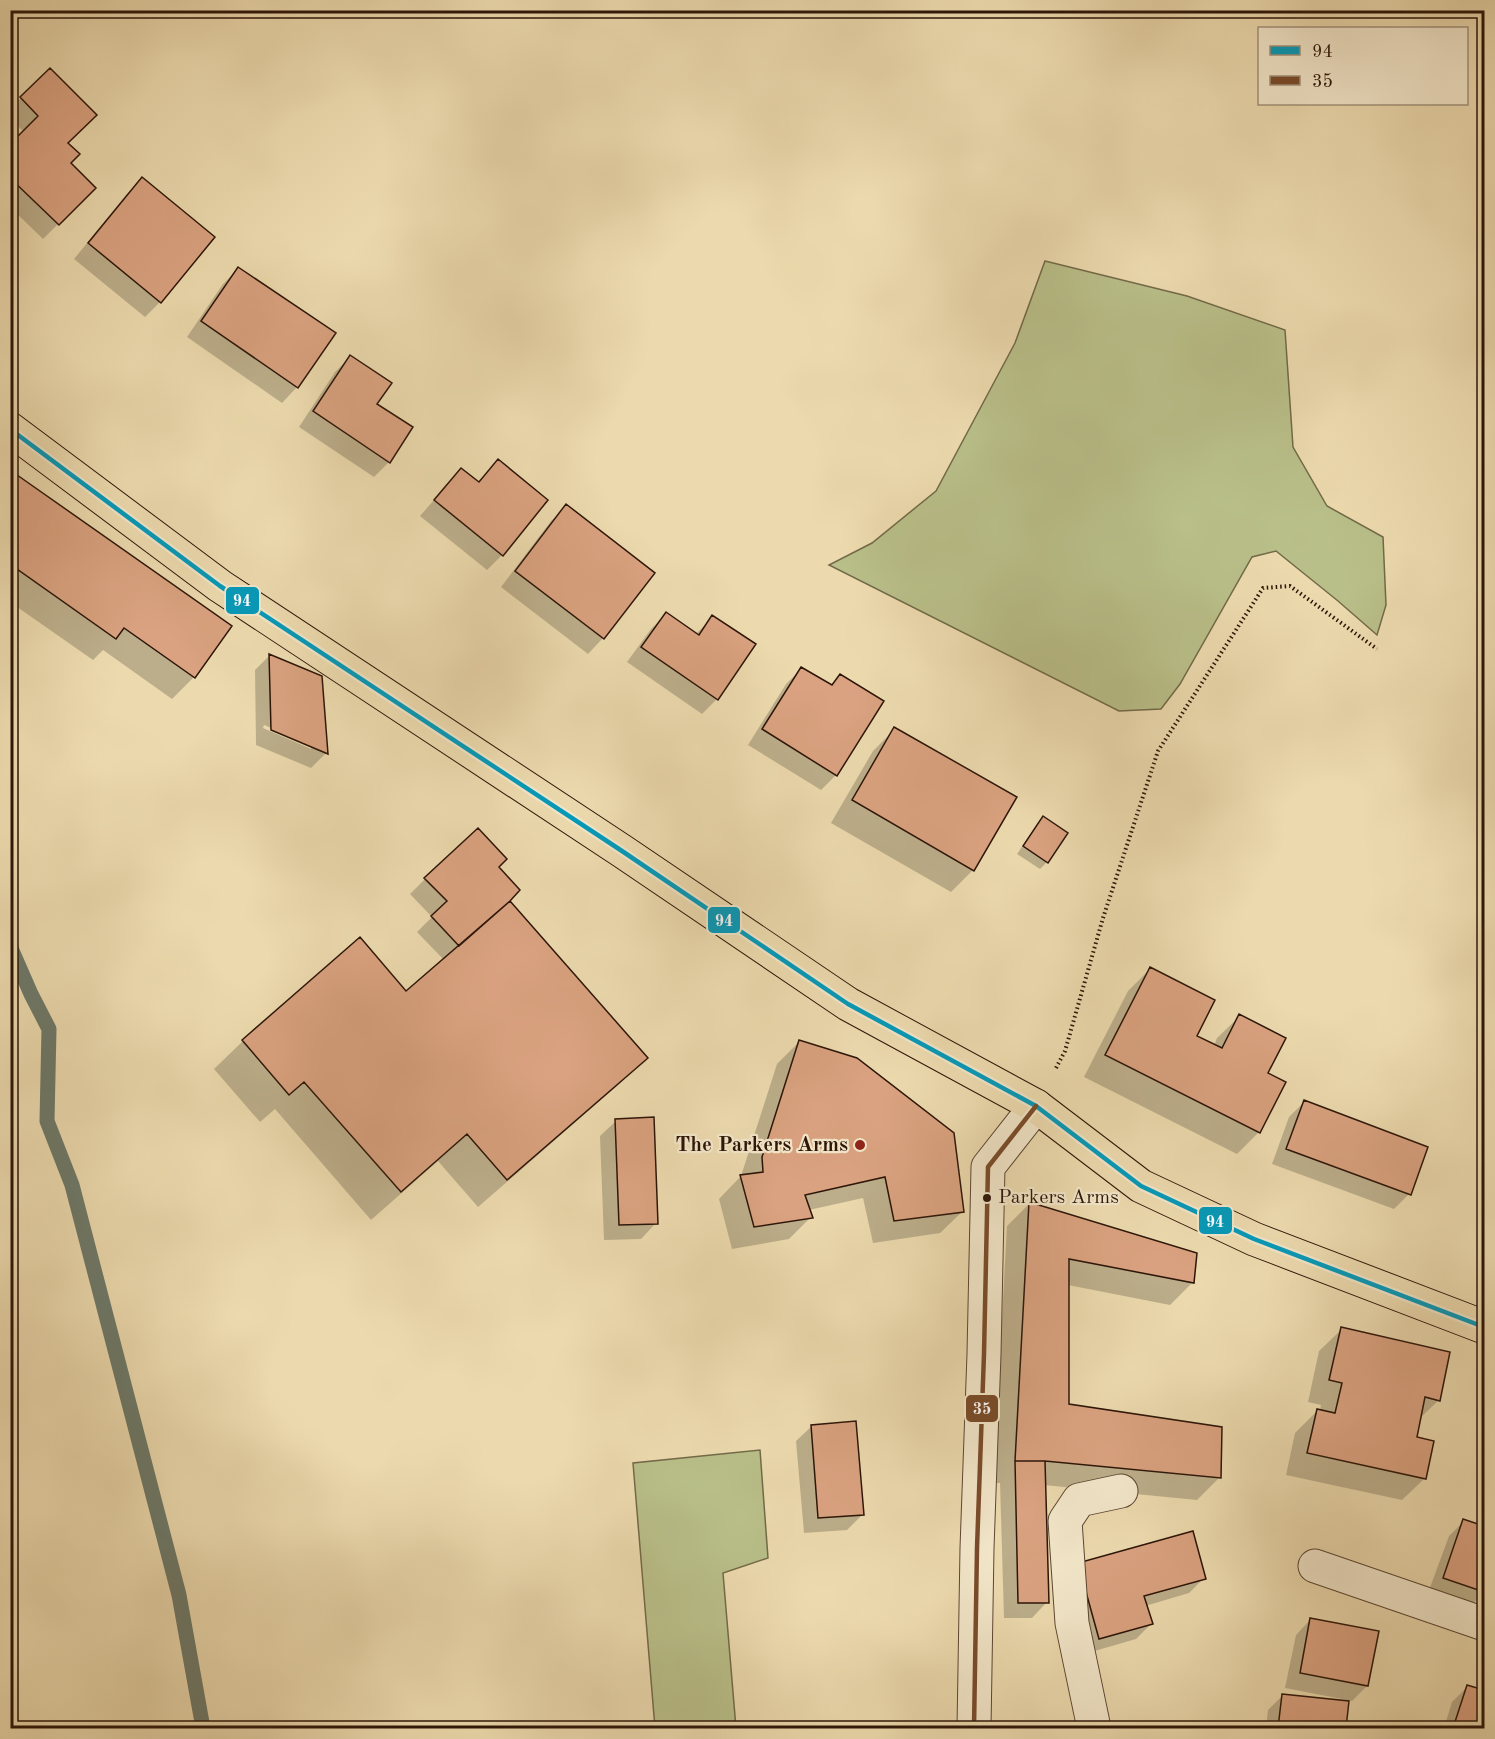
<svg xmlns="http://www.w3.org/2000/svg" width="1495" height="1739" font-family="'Old Standard TT',serif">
<rect width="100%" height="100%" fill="#ecdaae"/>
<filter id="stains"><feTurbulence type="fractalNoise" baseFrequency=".00333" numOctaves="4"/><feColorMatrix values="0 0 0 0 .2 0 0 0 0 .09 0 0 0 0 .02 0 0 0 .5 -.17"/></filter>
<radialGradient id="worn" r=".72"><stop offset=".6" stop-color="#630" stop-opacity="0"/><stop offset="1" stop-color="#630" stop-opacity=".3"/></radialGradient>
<path fill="#b9bf89" stroke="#726a48" stroke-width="1.5" d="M 1045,261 L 1187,296 L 1285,330 L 1293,447 L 1327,506 L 1383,537 L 1386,605 L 1377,635 L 1338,601 L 1276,551 L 1252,557 L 1180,684 L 1161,709 L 1119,711 L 829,565 L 872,543 L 936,491 L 1015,343 Z
M 760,1450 L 768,1558 L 723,1573 L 736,1728 L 655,1728 L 633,1463 Z"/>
<path fill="#0003" fill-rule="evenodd" d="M 49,70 L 69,163 L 94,188 L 43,239 L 10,207 L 10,146 L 24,132 L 10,118 L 10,109 Z
M 142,179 L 213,237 L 160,302 L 145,317 L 74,259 L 127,194 Z
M 238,269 L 334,334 L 297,387 L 282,403 L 187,337 L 223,284 Z
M 350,357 L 375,404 L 389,462 L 374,477 L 299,427 L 335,372 Z
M 498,461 L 502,555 L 487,570 L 420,516 L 447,485 L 462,470 L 478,482 Z
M 10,472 L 194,677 L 172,699 L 103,650 L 93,660 L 10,602 Z
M 567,506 L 653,573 L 603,638 L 588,654 L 501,587 L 551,521 Z
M 666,614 L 696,634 L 713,617 L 717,699 L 702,714 L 627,662 L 651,629 Z
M 270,655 L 320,677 L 326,753 L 311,768 L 256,745 L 255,670 ZM 264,725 L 311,745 L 311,749 L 263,728 Z
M 801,669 L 830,686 L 840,676 L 836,775 L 821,790 L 748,745 L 786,684 Z
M 895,729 L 973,870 L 951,892 L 831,823 L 873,751 Z
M 1043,818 L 1047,862 L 1040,869 L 1017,854 L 1036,826 Z
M 497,867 L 504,905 L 645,1058 L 617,1086 L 478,1207 L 438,1161 L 371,1220 L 275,1109 L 260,1122 L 214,1069 L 243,1041 L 360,939 L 406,993 L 444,960 L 417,932 L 432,917 L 410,894 L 425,879 Z
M 1150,969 L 1195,1036 L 1214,1046 L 1217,1038 L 1240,1016 L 1266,1074 L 1259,1132 L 1237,1154 L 1084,1077 L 1128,991 Z
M 799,1042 L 963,1211 L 940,1233 L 873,1243 L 863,1198 L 809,1210 L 811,1217 L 789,1239 L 732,1249 L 719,1199 L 741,1176 L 777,1064 Z
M 1304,1102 L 1409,1194 L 1394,1209 L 1272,1164 L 1289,1117 Z
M 616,1121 L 656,1223 L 641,1239 L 604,1240 L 600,1136 Z
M 1029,1204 L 1196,1254 L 1192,1283 L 1170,1305 L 1068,1285 L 1068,1405 L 1220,1429 L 1219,1478 L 1197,1500 L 1044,1485 L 1047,1602 L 1032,1618 L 1004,1618 L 1000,1483 L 993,1483 L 1007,1226 Z
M 1342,1329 L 1439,1400 L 1419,1419 L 1415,1439 L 1425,1478 L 1402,1500 L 1286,1475 L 1295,1433 L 1317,1411 L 1320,1411 L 1321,1405 L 1308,1402 L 1319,1351 Z
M 812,1426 L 862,1515 L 847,1530 L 804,1533 L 796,1441 Z
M 1464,1521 L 1484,1528 L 1484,1592 L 1470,1607 L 1428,1593 L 1449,1536 Z
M 1079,1565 L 1204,1578 L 1189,1593 L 1145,1606 L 1151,1624 L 1136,1639 L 1084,1654 Z
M 1311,1619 L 1367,1686 L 1352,1701 L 1347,1700 L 1344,1728 L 1266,1728 L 1268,1710 L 1283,1695 L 1346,1702 L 1347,1700 L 1285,1688 L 1296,1635 Z
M 1467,1687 L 1484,1692 L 1484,1728 L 1444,1728 L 1452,1702 Z"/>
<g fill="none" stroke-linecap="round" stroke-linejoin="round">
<path stroke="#6d7969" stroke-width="15" d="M 10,946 L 31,994 L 49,1029 L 47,1121 L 72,1185 L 179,1595 L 203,1728"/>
</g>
<path fill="#daa280" stroke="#2c1508" stroke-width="1.5" d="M 50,68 L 97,115 L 68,143 L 80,154 L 71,163 L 96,188 L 59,225 L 10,178 L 10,144 L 38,116 L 20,97 Z
M 142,177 L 215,237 L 161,303 L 88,243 Z
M 238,267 L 336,333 L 298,388 L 201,321 Z
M 350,355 L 392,383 L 377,404 L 413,427 L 390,463 L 313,411 Z
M 498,459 L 548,500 L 503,556 L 434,500 L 461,468 L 479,482 Z
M 10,470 L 232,626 L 195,678 L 124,628 L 116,639 L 10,564 Z
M 566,504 L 655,573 L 604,639 L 515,571 Z
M 666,612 L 699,635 L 712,615 L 756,644 L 718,700 L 641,647 Z
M 269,654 L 322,676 L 328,754 L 271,730 Z
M 801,667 L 832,685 L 840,674 L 884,701 L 837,776 L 762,729 Z
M 894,727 L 1017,797 L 974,871 L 852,800 Z
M 1043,816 L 1068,833 L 1048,863 L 1023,846 Z
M 478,828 L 507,859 L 499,867 L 520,890 L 510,901 L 459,946 L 431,916 L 447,901 L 424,878 Z
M 510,901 L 648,1058 L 507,1180 L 467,1134 L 401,1192 L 304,1082 L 289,1095 L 242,1040 L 360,937 L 406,991 Z
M 1150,967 L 1215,1000 L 1197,1036 L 1222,1048 L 1239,1014 L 1286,1038 L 1268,1073 L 1286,1082 L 1260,1133 L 1105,1055 Z
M 799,1040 L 857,1058 L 954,1133 L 964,1212 L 894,1221 L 885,1177 L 805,1195 L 813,1218 L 754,1227 L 740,1175 L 763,1172 L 762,1157 Z
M 1304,1100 L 1428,1147 L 1411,1195 L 1286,1149 Z
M 654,1117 L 658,1224 L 619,1225 L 615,1119 Z
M 1029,1202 L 1197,1253 L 1194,1283 L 1069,1259 L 1069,1404 L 1222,1427 L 1221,1478 L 1045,1461 L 1015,1461 Z
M 1341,1327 L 1450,1352 L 1440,1401 L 1425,1397 L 1417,1437 L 1434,1441 L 1426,1479 L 1307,1453 L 1317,1409 L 1335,1413 L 1342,1383 L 1329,1380 Z
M 856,1421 L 864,1515 L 818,1518 L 811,1425 Z
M 1015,1461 L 1045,1461 L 1049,1603 L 1018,1603 Z
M 1463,1519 L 1484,1526 L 1484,1592 L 1443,1578 Z
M 1193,1531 L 1206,1579 L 1144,1596 L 1153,1624 L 1099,1639 L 1078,1563 Z
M 1310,1618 L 1379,1631 L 1368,1686 L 1300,1673 Z
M 1467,1685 L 1484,1690 L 1484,1728 L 1453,1728 Z
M 1282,1694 L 1349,1701 L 1346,1728 L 1278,1728 Z"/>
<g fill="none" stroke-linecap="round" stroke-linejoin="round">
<defs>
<path id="minor" d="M 1315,1566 L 1484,1624
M 974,1728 L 977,1548 L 984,1354 L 988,1167 L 1036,1106
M 1094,1728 L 1072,1623 L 1065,1521 L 1079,1500 L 1121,1491"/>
<path id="highway" d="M 10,429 L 220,586 L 622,851 L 848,1004 L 1036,1106 L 1141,1186 L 1254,1239 L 1484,1327"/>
</defs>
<use href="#minor" stroke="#5c4632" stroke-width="35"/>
<use href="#highway" stroke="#2c1508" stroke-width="35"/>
<path stroke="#2c1508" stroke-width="4" stroke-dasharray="1.5 3" stroke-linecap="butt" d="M 1056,1068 L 1065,1051 L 1103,918 L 1158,751 L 1263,588 L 1290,586 L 1377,649"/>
<use href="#minor" stroke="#f3e7ca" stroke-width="33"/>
<use href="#highway" stroke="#ecdaae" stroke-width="33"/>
<defs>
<path id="bus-1" d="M 10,429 L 220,586 L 622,851 L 848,1004 L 1036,1106 L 1141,1186 L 1254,1239 L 1484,1327"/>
<path id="bus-2" d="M 974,1728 L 977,1548 L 984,1354 L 988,1167 L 1036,1106"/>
</defs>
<use href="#bus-1" stroke="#f3e7ca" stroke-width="9"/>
<use href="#bus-2" stroke="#f3e7ca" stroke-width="9"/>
<use href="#bus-1" stroke="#049aba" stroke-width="4.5"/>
<use href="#bus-2" stroke="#7a4b2a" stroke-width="4.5"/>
</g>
<circle fill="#8f2418" stroke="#f3e7ca" stroke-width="2" cx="860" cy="1145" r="6"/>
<circle fill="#2c1508" stroke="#f3e7ca" stroke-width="2" cx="987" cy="1198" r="5"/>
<g text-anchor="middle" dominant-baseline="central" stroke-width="4.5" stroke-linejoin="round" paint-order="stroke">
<g font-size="20" fill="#2c1508" stroke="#f3e7ca" text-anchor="start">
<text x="998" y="1198">Parkers Arms</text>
</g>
<g font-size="21" font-weight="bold" fill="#2c1508" stroke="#f3e7ca" text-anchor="end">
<text x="848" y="1145">The Parkers Arms</text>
</g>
</g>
<g stroke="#f3e7ca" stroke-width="2">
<rect x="225" y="586" width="35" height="29" rx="6" fill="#049aba"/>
<rect x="707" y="906" width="34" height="28" rx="6" fill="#049aba"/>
<rect x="1198" y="1206" width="35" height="29" rx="6" fill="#049aba"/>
<rect x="965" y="1394" width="34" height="29" rx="6" fill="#7a4b2a"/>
</g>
<g font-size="16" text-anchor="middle" font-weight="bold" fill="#fff">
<text x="242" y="606">94</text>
<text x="724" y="926">94</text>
<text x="1215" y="1227">94</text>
<text x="982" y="1414">35</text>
</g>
<rect width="1495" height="1739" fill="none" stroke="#ecdaae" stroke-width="36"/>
<rect x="12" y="12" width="1471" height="1715" fill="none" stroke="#2c1508" stroke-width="3"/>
<rect x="18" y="18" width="1459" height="1703" fill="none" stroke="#2c1508" stroke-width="1.5"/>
<rect x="1258" y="27" width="210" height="78" fill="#f3e7ca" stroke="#a3937c" stroke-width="1.5"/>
<rect x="1270" y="46" width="30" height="9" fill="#049aba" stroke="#a3937c" stroke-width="1.5"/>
<text x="1312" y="57" font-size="18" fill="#2c1508">94</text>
<rect x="1270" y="76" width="30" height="9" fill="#7a4b2a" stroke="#a3937c" stroke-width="1.5"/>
<text x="1312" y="87" font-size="18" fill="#2c1508">35</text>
<rect width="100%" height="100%" filter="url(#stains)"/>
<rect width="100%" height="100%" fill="url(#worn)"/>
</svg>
